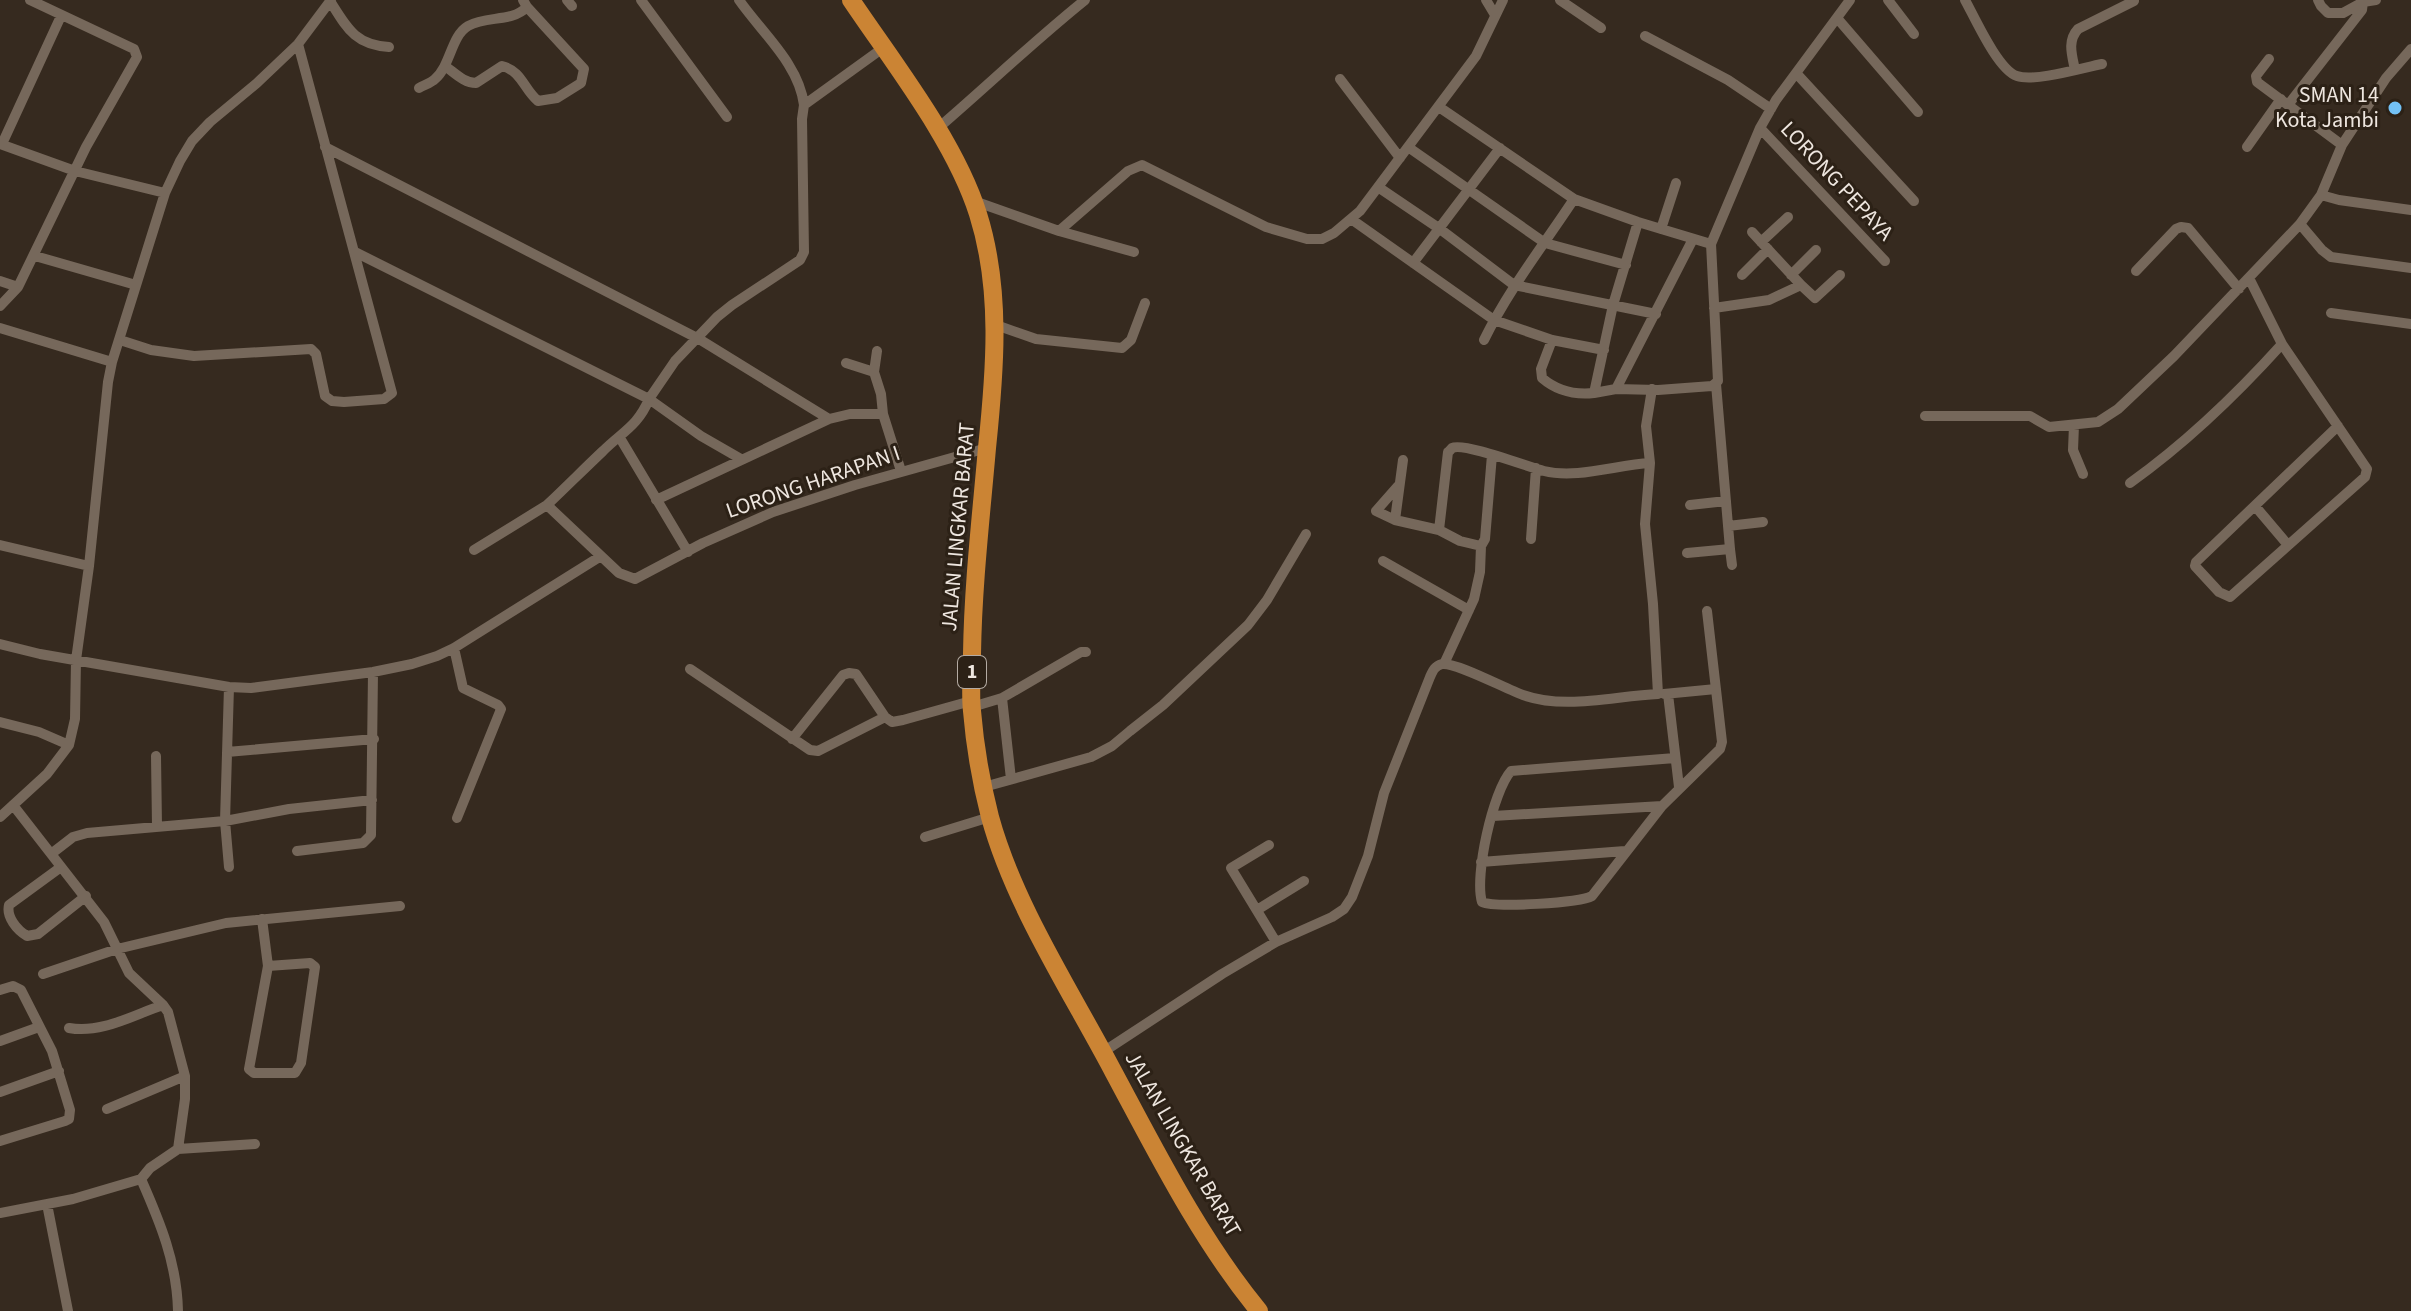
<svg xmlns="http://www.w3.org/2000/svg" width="2411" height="1311" font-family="'Source Sans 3',sans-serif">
<rect width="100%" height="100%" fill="#362a1f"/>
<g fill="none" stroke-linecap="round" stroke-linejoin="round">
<path stroke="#76685b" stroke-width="10" d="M 567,0 L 572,6
M 641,0 L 727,117
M 739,0 C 762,33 799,64 804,105
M 1486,0 L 1495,15
M 1560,0 L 1601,28
M 1888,0 L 1914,34
M 1965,0 C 1975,18 1998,70 2017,76 C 2035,82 2082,68 2102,64
M 2318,0 L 2321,6 L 2328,13 L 2343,13 L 2363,2 L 2376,0
M 330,1 C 347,28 355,45 389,47
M 1837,18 L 1918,112
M 1645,36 L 1728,80 L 1771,109
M 2269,59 L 2256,76 L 2257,82 L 2342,145
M 445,66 C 455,73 464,83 476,83 L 502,66 C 522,71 524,90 538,101 L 557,98 L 581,83 L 584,69 L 527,7
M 2075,70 C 2072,55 2067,41 2078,29 L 2134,1
M 1796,73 L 1914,201
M 1340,79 L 1400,158
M 419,88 C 424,85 431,83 435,79 C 451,65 451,36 468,26 C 487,15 511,23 527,7 L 523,0
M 2288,105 L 2362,10 L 2363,2
M 1439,107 L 1574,199 L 1638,222 L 1711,244
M 1760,128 L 1885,261
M 937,129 C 987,86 1034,41 1085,0
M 0,144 L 75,171 L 165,193
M 2,144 L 61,16
M 325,147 L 699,339 L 829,419
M 1408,147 L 1545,243 L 1626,265
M 2247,147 L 2281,99
M 1378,187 L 1440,229 L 1514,285 L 1656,314
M 2321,195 L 2339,200 L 2411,210
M 974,201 L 1059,231 L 1128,171 L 1142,165 L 1266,227 L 1307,239 L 1322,239 L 1334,233 L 1360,211 L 1378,187 L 1476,56 L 1503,0
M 1351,219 L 1494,320 L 1552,340 L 1604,350
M 1638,222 L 1613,305 L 1594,393 L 1616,389 L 1658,390 L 1712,386 L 1718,381 L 1711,244 L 1760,128 L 1776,100 L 1850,0
M 2300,224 L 2322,250 L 2331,257 L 2411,268
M 1661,229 L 1676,183
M 1059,231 L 1134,252
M 1761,242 L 1788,217
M 355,252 L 649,399 L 675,361 L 717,317 L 732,305 L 800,260 L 804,252 L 802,119 L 804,105 L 883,48
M 35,256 L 136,285
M 1413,263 L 1500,148
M 2136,271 L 2176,229 L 2181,227 L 2188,228 L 2239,289
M 1742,275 L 1768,249
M 1791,275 L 1816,250
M 2249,278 L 2282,344 L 2367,469 L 2365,477 L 2230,597 L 2219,592 L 2195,566 L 2196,562 L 2338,426
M 0,281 L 18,287 L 0,306
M 1801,285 L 1815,298 L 1840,275
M 18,287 L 86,147 L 137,57 L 134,49 L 30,0
M 1714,308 L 1769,300 L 1801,285 L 1752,232
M 2331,313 L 2411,324
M 996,325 L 1036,339 L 1122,348 L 1131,340 L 1145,303
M 0,328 L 112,362
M 120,340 L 151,350 L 194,356 L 311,349 L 316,354 L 325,396 L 332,401 L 344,402 L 384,399 L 392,393 L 298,44
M 1484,340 C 1509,289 1543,246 1574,199
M 1552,340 L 1541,369 L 1542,378 C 1557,391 1575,395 1594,393
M 877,351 L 874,372 L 881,394 L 883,414 L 901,471
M 846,363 L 874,372
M 1616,389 L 1693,239
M 1925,416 L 2030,416 L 2049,427 L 2098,422 L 2118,409 L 2174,356 L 2300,224 L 2321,195 L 2342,145 L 2386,78 L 2411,49
M 2074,425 L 2073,450 L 2083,474
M 620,438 L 688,552
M 1492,455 L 1485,539 L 1481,546 L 1460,541 L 1439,530 L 1448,452 C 1450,451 1451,449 1452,448 C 1464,442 1528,467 1544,471 C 1577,479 1616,465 1650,463
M 1403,460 L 1395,520 L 1439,530
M 2130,483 C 2186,443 2236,395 2282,344
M 656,500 L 829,419 L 850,414 L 883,414
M 547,505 C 566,487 584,469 603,451 C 622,432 638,426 649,399 L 701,436 L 741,459
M 1690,505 L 1726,501
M 2255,506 L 2288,545
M 1395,520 L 1376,511 L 1398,486
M 1728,526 L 1763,522
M 1531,539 L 1536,468
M 0,545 L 89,566
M 1730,549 L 1732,565
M 474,550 L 547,505 L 619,573 L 635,579 L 703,543 L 773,512 L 855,485 L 987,448
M 1687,553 L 1730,549 L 1716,384
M 1383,561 L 1469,610
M 0,644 L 40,654 L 229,687 L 251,688 L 373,672 L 412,664 L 437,656 L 454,648 L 601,556
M 454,648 L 463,688 L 498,705 L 501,709 L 457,818
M 1444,664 L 1474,599 L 1480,572 L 1481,546
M 690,669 L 810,750 L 818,751 L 885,717 L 892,722 L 903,720 L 971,701
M 1664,694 L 1716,689
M 1668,694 L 1679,787
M 1002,698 L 1081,652 L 1086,652
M 972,707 L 1002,698 L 1011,779
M 0,722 L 39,732 L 69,745
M 792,739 L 843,675 L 849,673 L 856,674 L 885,717
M 227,752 L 374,739
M 156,756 L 157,826
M 1675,758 L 1511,771 C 1493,791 1474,876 1482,902 C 1495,908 1579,903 1592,896 L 1662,806 L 1720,749 L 1722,742 L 1707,611
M 984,787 L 1091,757 L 1112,746 L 1130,731 L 1163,705 L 1248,625 L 1267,600 L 1306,534
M 1493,816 L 1662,806
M 0,817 L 47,774 L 69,745 L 75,719 L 76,660 L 89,566 L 108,382 L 112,362 L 165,193 L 180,161 L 192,141 L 210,122 L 257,83 L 298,44 L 331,0
M 925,837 L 990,817
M 1269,845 L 1231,868 L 1276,942
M 297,851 L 363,843 L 371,835 L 373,672
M 51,854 L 73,837 L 87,833 L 225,821 L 289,809 L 372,800
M 1481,862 L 1625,851
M 61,867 L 9,905 C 6,917 17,930 27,936 L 38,934 L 86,896
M 229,867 L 225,821 L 229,687
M 1257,910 L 1304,881
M 262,919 L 268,966 L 249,1069 L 254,1073 L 295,1073 L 301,1063 L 315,967 L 310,963 L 268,966
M 43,974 L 117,949 L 226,923 L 400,906
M 0,990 L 13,986 L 21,990 L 52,1051 L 70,1110 L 69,1119 L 65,1121 L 0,1141
M 69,1028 C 101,1034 133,1015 163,1005
M 0,1041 L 39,1027
M 1103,1052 L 1222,974 L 1276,942 L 1332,917 L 1344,909 L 1352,897 L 1368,856 L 1384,793 L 1430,677 C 1433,670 1435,666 1442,664 C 1456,662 1506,689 1523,695 C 1565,710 1614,696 1658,694 L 1653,604 L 1645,524 L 1650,463 L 1646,426 L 1652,389
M 0,1092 L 59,1071
M 107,1109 L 185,1076
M 178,1149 L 255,1144
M 141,1179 C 160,1222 177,1263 178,1311
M 47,1204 L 68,1311
M 0,1213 L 73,1199 L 141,1179 L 150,1168 L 178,1149 L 185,1099 L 185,1076 L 168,1012 L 163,1005 L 129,973 L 104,922 L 13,805"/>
<path stroke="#cb8434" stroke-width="18" d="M 851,0 C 894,64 955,141 978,214 C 1002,290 995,371 987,448 C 981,517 973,585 972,654 C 972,673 970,693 972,711 C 975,747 981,782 990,817 C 1014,905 1072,993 1114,1073 C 1158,1155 1200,1239 1259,1311"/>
</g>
<circle fill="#73c1f5" stroke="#2c2116" stroke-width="3" cx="2395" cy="108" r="8"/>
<g text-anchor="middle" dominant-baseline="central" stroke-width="6" stroke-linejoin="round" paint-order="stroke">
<rect fill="#2c2116" stroke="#b4aba3" stroke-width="2" x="958" y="656" width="28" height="32" rx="6"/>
<g font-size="20" font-weight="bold" fill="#eee6df">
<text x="972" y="672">1</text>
</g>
<g font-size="22" fill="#eee6df" stroke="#2c2116" text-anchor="end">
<text x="2379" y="95">SMAN 14<tspan x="2379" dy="25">Kota Jambi</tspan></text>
</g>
<g font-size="22" fill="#eee6df" stroke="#2c2116">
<text transform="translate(1837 181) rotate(47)">LORONG PEPAYA</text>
<text transform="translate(813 482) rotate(-19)">LORONG HARAPAN I</text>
<text transform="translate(958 527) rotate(-85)">JALAN LINGKAR BARAT</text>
<text transform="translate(1183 1144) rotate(60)">JALAN LINGKAR BARAT</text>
</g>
</g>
</svg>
